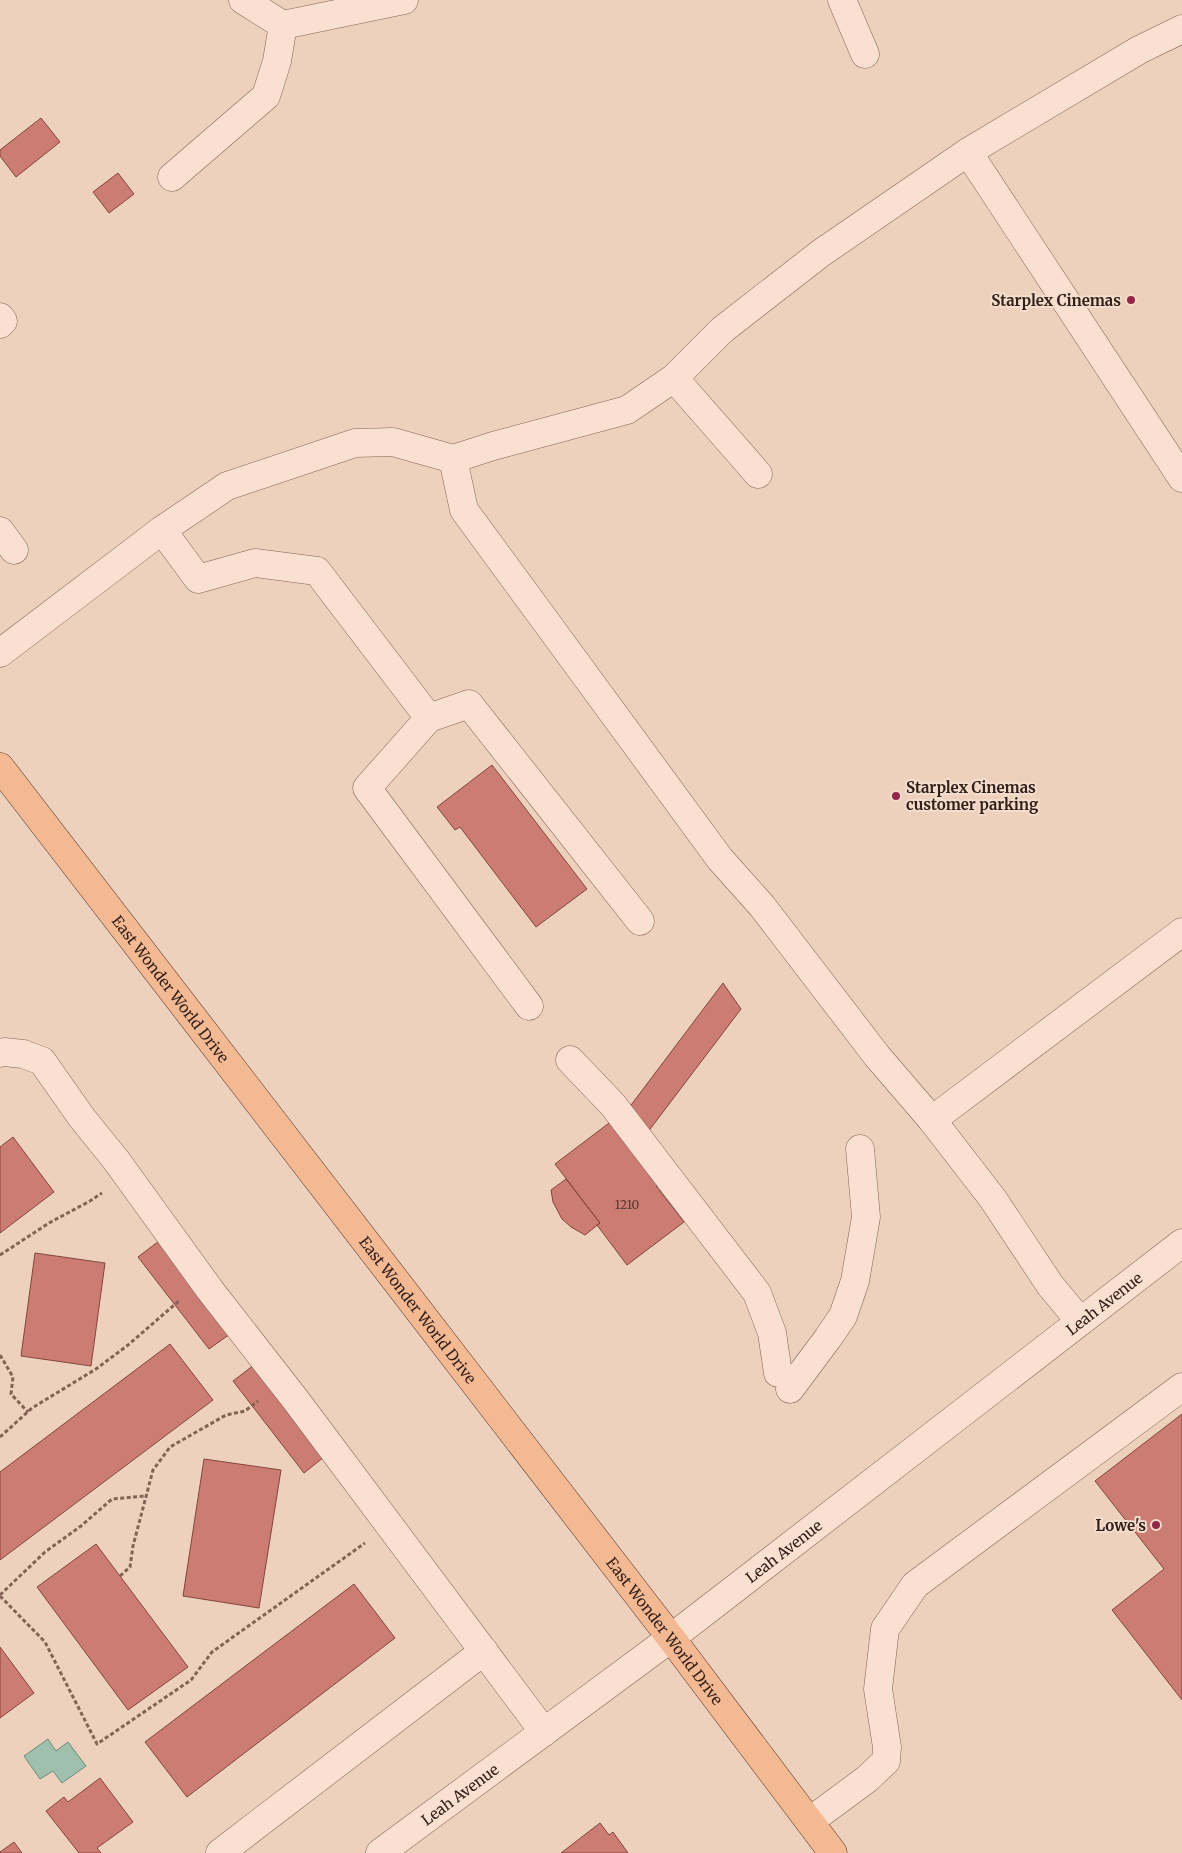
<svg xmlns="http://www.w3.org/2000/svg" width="1182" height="1853" font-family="Merriweather,serif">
<rect width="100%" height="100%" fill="#edd1bd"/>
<path fill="#a1bfad" stroke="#698c79" d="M 48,1739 L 56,1751 L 68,1742 L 86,1766 L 62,1783 L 53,1771 L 40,1779 L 24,1756 Z"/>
<path fill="#cc7d73" stroke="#84443c" d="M 41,118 L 60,142 L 16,177 L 0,156 L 0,150 Z
M 118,173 L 134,194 L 109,213 L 93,192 Z
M 492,765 L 587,889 L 536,927 L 460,827 L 455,830 L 437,807 Z
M 723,983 L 741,1009 L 635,1149 L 616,1125 Z
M 613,1120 L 660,1182 L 656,1186 L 684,1222 L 627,1265 L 597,1225 L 600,1223 L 555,1164 Z
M 13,1137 L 54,1192 L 0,1233 L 0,1147 Z
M 566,1179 L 600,1223 L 585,1235 L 571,1227 L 562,1219 L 553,1202 L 551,1190 Z
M 159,1241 L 230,1334 L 209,1349 L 138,1257 Z
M 35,1253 L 105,1263 L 91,1366 L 21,1356 Z
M 170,1344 L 213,1400 L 0,1560 L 0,1472 Z
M 254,1365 L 324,1457 L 304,1473 L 233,1381 Z
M 1182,1414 L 1182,1700 L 1112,1610 L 1164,1569 L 1095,1481 Z
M 204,1459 L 281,1470 L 259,1608 L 183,1596 Z
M 96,1544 L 188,1667 L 128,1710 L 37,1587 Z
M 354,1584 L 395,1638 L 187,1797 L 145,1742 Z
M 0,1647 L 34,1693 L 0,1718 Z
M 100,1778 L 133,1822 L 97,1848 L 101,1853 L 79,1853 L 46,1811 L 64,1797 L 68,1802 Z
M 600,1823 L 609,1835 L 613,1832 L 628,1853 L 561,1853 Z
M 14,1842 L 22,1853 L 0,1853 L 0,1852 Z"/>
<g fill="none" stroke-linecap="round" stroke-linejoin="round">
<defs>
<g id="minor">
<path d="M 243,0 L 283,25 L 404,0"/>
<path d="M 842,0 L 865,54"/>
<path d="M 968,152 L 1182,478"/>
<path d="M 172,177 L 266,96 L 277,61 L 283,25"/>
<path d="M 0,317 L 3,321 L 0,324"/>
<path d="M 674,378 L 758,474"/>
<path d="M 162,530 L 198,579 L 255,563 L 317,571 L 429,718"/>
<path d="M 0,531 L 14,550"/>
<path d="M 0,653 L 162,530 L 227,486 L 355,443 L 393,442 L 453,459"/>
<path d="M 529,1006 L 367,788 L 429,718 L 469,704 L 640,921"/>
<path d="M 0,1053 L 4,1052 L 23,1054 L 42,1061 L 82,1118 L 116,1160 L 210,1290 L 295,1399 L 544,1732"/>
<path d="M 570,1060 L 613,1105 L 757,1293 L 772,1333 L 778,1373"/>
<path d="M 932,1120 L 1182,932"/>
<path d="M 1079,1320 L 1050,1285 L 993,1199 L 932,1120 L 877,1056 L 762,906 L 720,859 L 464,510 L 453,459 L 493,446 L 627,410 L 674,378 L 722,330 L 821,253 L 968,152 L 1139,50 L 1182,29"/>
<path d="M 790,1389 L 828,1338 L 843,1316 L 855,1281 L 866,1217 L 860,1149"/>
<path d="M 810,1821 L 867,1779 L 886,1761 L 887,1747 L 878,1689 L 885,1629 L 915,1585 L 1182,1387"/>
<path d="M 220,1853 L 484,1651"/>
<path id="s1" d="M 380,1853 L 671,1638 L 1182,1243"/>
</g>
<g id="major">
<path id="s2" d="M 0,767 L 671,1638 L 833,1853"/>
</g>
</defs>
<use href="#minor" stroke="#856156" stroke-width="29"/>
<use href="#major" stroke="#52322b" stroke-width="29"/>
<path stroke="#856156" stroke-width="3" stroke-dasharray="4 2.5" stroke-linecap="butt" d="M 0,1255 L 49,1223 L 90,1201 L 102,1193
M 0,1355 L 13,1377 L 11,1394 L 28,1412
M 0,1437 L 32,1408 L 96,1369 L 128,1345 L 180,1300
M 120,1576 L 130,1567 L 133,1546 L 153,1470 L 170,1447 L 226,1415 L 245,1411 L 258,1401
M 0,1595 L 45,1552 L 81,1526 L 112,1499 L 145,1496
M 0,1596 L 45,1642 L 97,1744 L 191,1680 L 212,1652 L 365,1543"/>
<use href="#minor" stroke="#f9e0d0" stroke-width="28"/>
<use href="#major" stroke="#f2b993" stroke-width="28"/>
</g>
<g fill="#942648" stroke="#f5ddcd" stroke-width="2">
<circle cx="1131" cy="300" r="5"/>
<circle cx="896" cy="796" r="5"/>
<circle cx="1156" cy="1525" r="5"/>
</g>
<g text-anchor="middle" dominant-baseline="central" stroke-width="4" stroke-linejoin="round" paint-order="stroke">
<g font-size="12" fill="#5a3731">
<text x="627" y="1204">1210</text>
</g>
<g font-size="15" font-weight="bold" fill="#34201b" stroke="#f5ddcd" text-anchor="end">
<text x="1121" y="300">Starplex Cinemas</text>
<text x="906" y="787" text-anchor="start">Starplex Cinemas<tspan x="906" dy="17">customer parking</tspan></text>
<text x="1146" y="1525">Lowe's</text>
</g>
<g font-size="15" fill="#34201b" stroke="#f5ddcd">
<text stroke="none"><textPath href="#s2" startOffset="280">East Wonder World Drive</textPath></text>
<text stroke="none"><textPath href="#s1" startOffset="909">Leah Avenue</textPath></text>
<text stroke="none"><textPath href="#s2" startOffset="685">East Wonder World Drive</textPath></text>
<text stroke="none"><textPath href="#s1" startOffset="504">Leah Avenue</textPath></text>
<text stroke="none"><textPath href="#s2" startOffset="1090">East Wonder World Drive</textPath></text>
<text stroke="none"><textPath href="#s1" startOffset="99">Leah Avenue</textPath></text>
</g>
</g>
</svg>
